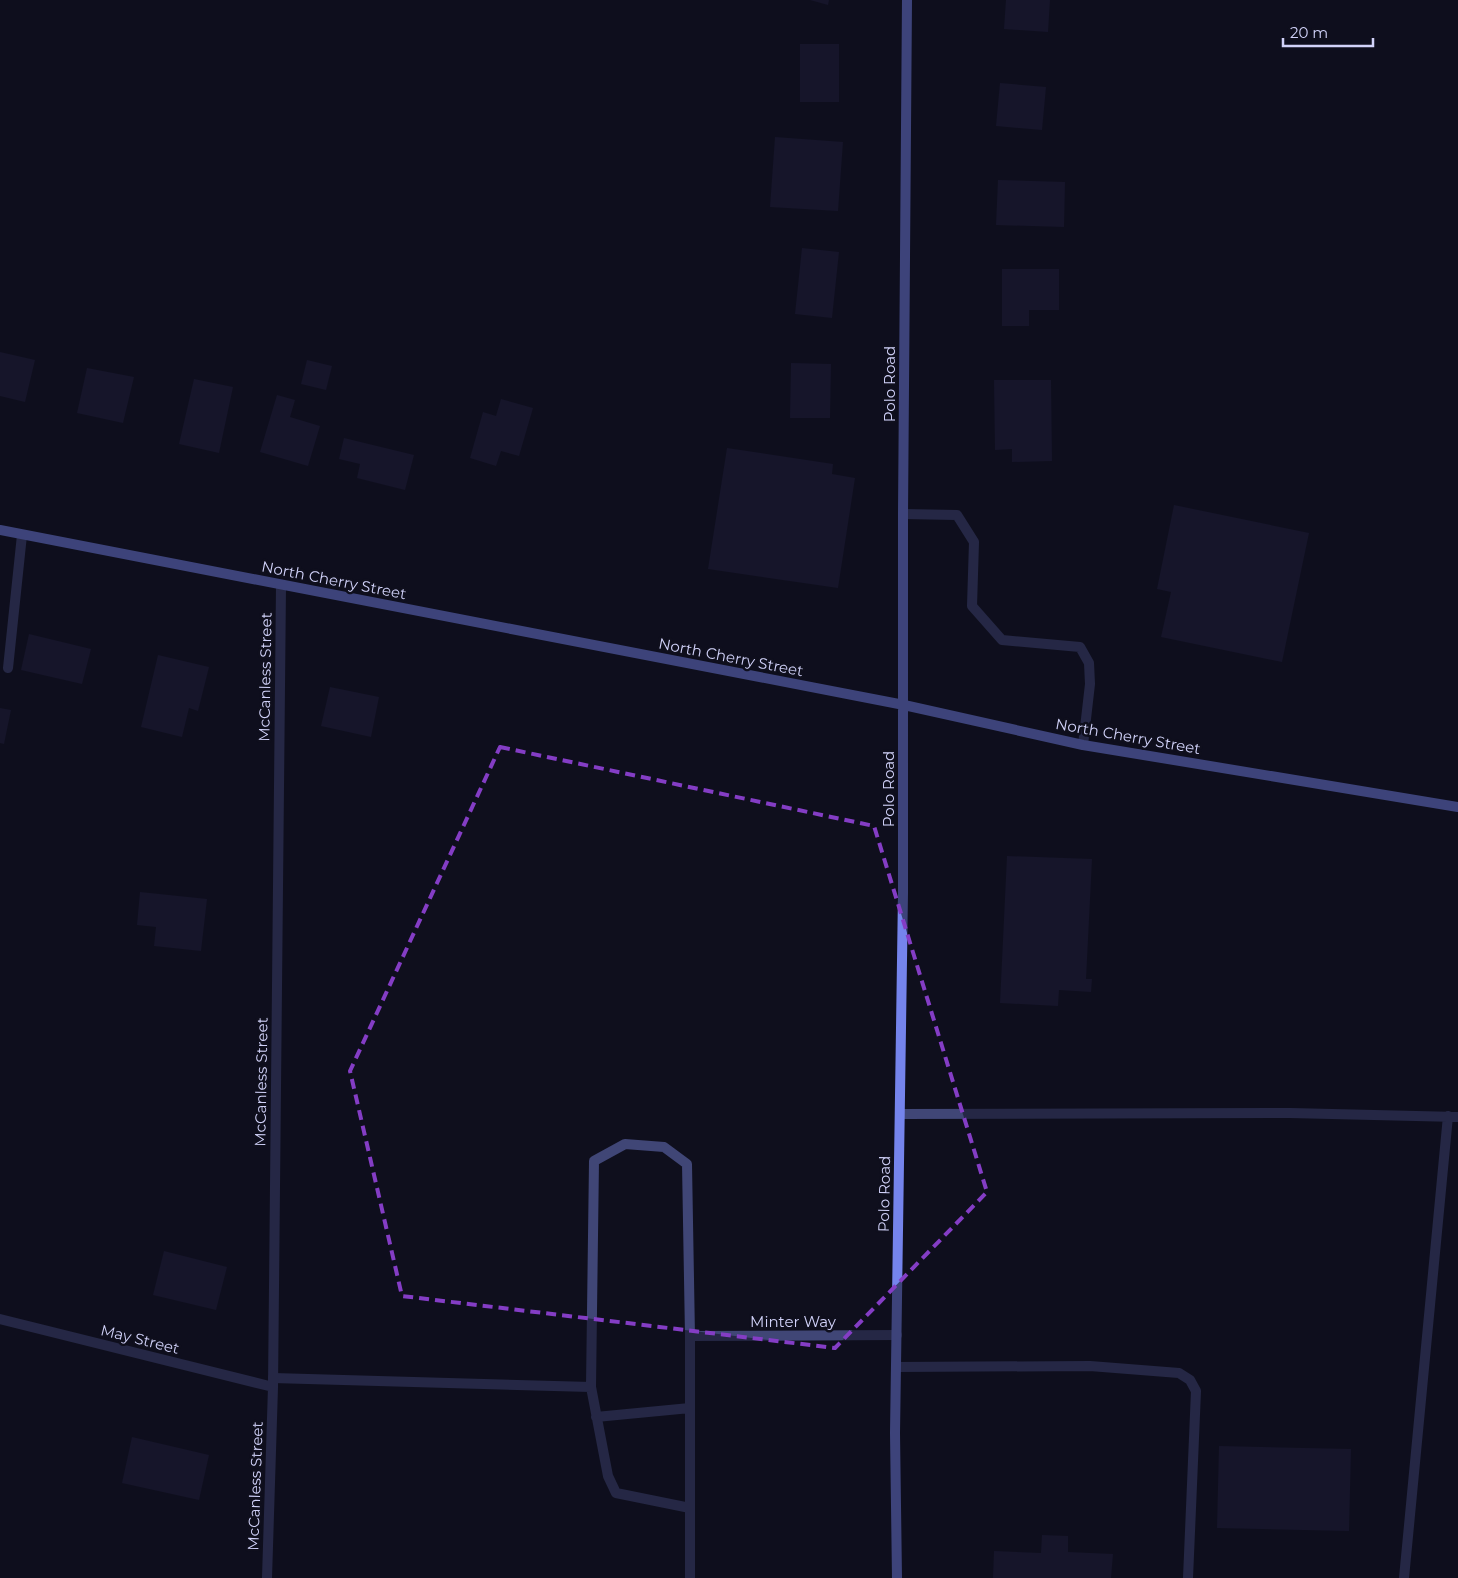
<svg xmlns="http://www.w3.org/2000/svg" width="1458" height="1578" font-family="Montserrat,sans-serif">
<rect width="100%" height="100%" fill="#0f0f1d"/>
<path fill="#1f1d3b" d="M 810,0 L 829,0 L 828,5 Z
M 1006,0 L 1050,0 L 1048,32 L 1004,29 Z
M 800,44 L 839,44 L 839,102 L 800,102 Z
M 1000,83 L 1046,87 L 1042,130 L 996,126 Z
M 775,137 L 843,142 L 838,211 L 770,207 Z
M 998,180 L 1065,182 L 1064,227 L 996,225 Z
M 802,248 L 839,252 L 832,318 L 795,314 Z
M 1002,269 L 1059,269 L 1059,310 L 1029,310 L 1029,326 L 1002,326 Z
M 0,352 L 35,360 L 25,402 L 0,396 Z
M 307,360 L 332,366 L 326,390 L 301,384 Z
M 791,363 L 831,364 L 830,418 L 790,418 Z
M 87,368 L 134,377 L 123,423 L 77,413 Z
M 194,379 L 233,387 L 219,453 L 179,444 Z
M 994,380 L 1051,380 L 1052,461 L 1012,462 L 1012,449 L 995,450 Z
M 277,395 L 295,400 L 290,417 L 320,426 L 308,466 L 260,452 Z
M 501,399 L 533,408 L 519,456 L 501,451 L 496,466 L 470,458 L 483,412 L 496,416 Z
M 344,438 L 414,455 L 405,490 L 357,478 L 360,464 L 339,459 Z
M 727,448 L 833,464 L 832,474 L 855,478 L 838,588 L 708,569 Z
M 1174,505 L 1309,533 L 1282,662 L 1161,637 L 1171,592 L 1157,589 Z
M 29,634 L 91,649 L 82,684 L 21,670 Z
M 158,655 L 209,667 L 198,711 L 189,708 L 182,737 L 141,727 Z
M 330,687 L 379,697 L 371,737 L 321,726 Z
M 0,708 L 11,710 L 4,744 L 0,743 Z
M 1007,856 L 1092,859 L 1086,979 L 1092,979 L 1091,992 L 1059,990 L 1058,1006 L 1000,1003 Z
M 140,892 L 207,899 L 201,951 L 154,946 L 156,927 L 137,925 Z
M 164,1251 L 227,1267 L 216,1310 L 153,1295 Z
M 132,1437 L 209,1455 L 199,1500 L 122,1483 Z
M 1219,1446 L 1351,1449 L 1349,1531 L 1217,1528 Z
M 1042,1535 L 1068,1536 L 1068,1552 L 1113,1554 L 1111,1578 L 993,1578 L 994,1551 L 1041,1553 Z"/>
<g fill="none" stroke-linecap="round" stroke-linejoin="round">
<path stroke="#404676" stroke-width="10" d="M 903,514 L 957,515 L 974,542 L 972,606 L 1002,640 L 1080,647 L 1089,663 L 1090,684 L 1083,745
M 8,668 L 22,535
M 900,1114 L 1290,1113 L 1458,1117
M 690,1336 L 897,1335
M 896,1367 L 1090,1366 L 1179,1373 L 1190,1380 L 1196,1391 L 1188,1578
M 273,1378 L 591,1387 L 594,1161 L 625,1144 L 664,1147 L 687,1164 L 690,1336 L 690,1578
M 591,1387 L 608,1476 L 616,1493 L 690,1508
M 596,1417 L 690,1408
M 1404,1578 L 1448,1116"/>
<path stroke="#404676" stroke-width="10" d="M 0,1319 L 273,1387
M 267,1578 L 273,1387 L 281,586"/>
<path stroke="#7584ec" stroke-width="10" d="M 0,530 L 904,705 L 1083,745 L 1458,807
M 897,1578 L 895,1433 L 903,893 L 903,514 L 907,0"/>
</g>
<path d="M0 0H1458V1578H0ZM 500,747 L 874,826 L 987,1192 L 835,1348 L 402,1296 L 350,1071 Z" fill="#0f0f1d" fill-opacity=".55" fill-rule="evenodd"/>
<path fill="none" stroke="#843dc5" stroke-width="4" stroke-dasharray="10 6" stroke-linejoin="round" d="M 500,747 L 874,826 L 987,1192 L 835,1348 L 402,1296 L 350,1071 Z"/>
<g text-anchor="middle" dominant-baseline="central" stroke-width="5" stroke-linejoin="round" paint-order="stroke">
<g font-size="15" fill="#d1d2f9" stroke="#0f0f1d">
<text transform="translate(889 384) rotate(-90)">Polo Road</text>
<text transform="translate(334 580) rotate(11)">North Cherry Street</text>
<text transform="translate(731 657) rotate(11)">North Cherry Street</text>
<text transform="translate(265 677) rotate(-89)">McCanless Street</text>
<text transform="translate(1128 736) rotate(10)">North Cherry Street</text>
<text transform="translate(888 789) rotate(-90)">Polo Road</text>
<text transform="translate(261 1082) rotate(-89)">McCanless Street</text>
<text transform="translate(884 1194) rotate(-89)">Polo Road</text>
<text x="793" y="1321">Minter Way</text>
<text transform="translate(140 1339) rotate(14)">May Street</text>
<text transform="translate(255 1486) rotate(-88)">McCanless Street</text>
</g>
</g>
<path d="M1283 38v8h90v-8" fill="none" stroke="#d1d2f9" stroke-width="2.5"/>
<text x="1290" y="38" font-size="15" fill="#d1d2f9" stroke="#0f0f1d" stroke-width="4" paint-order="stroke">20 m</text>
</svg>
